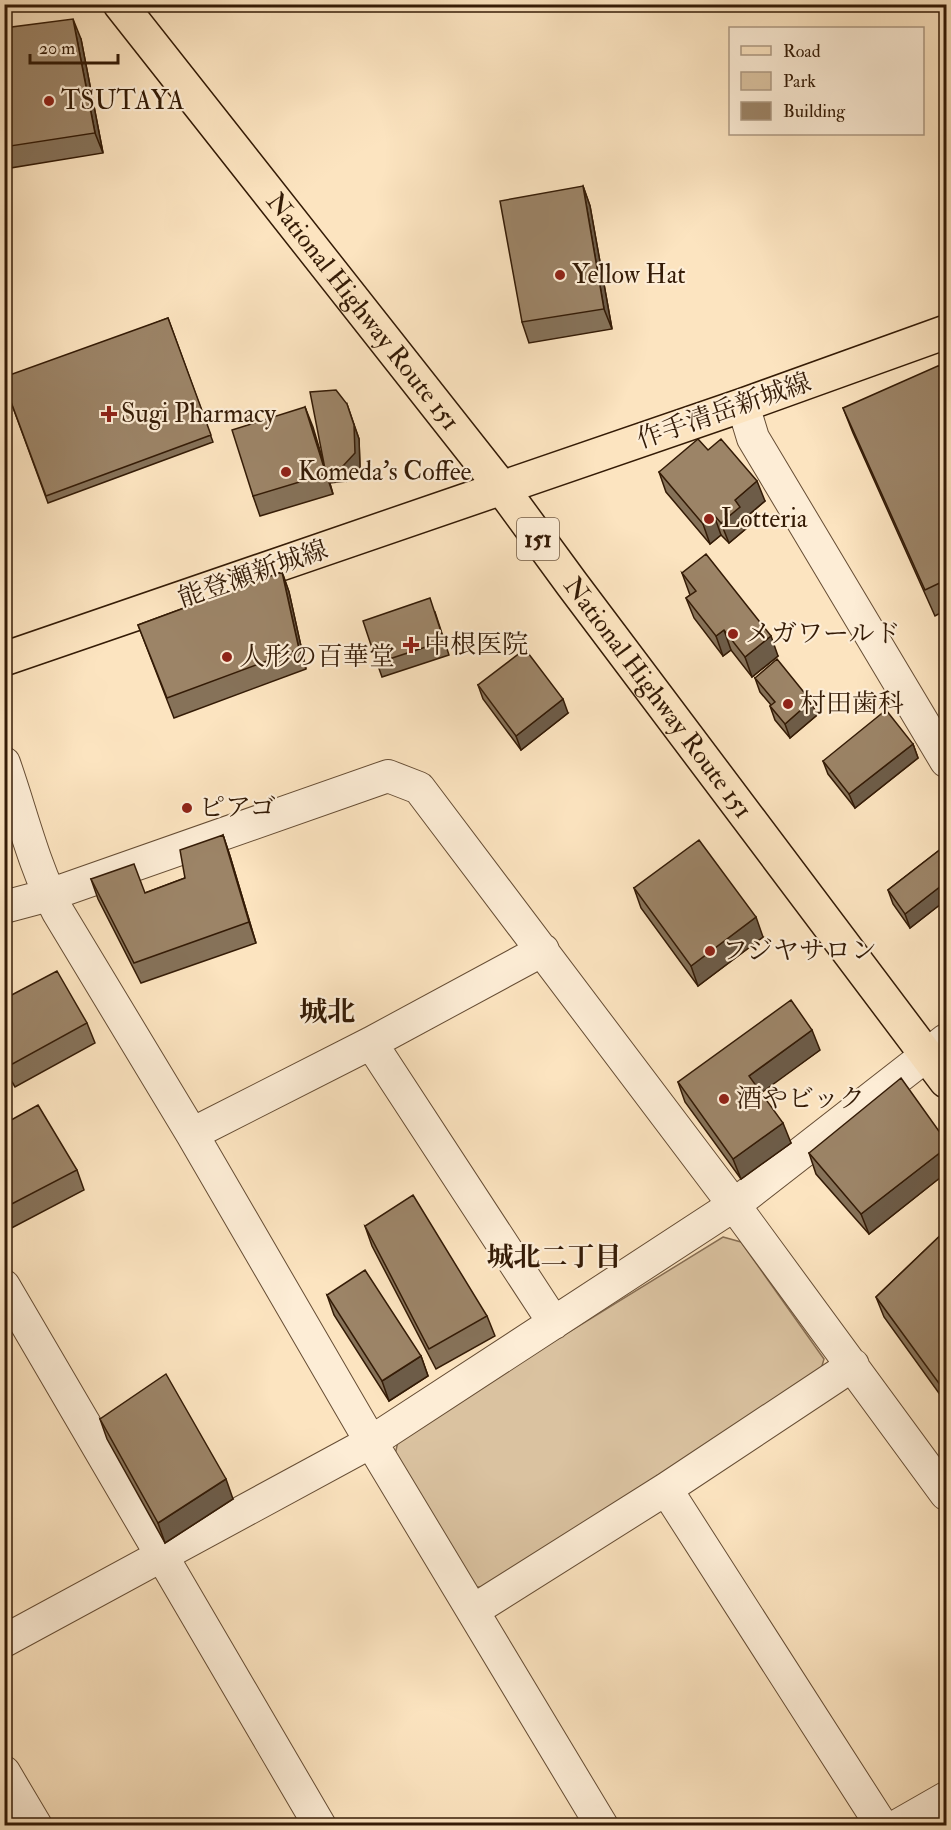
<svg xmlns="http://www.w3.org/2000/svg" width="951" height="1830" font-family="'IM FELL Double Pica','Noto Serif JP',serif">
<rect width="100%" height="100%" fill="#fce4c0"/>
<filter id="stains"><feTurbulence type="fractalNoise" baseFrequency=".00333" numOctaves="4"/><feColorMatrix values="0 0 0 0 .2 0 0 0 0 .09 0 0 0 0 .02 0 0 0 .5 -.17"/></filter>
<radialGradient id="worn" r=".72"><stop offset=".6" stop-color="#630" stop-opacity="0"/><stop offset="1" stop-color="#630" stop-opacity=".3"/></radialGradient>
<path fill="#dac2a0" stroke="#876e53" stroke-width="1.5" d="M 723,1237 L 741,1242 L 824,1359 L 820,1373 L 489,1588 L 469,1586 L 394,1459 L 399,1437 Z"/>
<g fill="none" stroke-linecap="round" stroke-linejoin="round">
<defs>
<path id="minor" d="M 743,405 L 753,438 L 946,761
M 4,763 C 21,811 34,867 58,912 L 192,1134 L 371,1442 L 602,1826
M 4,907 L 49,895 L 388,776 L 419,788 L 734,1205 L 946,1494
M 371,1043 L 554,1323
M 192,1134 L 371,1043 L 543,950
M 4,1286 L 320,1826
M 666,1489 L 882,1826
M 474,1610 L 666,1489 L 853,1365
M 4,1641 L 371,1442 L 734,1205 L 946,1040
M 4,1772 L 36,1826
M 897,1826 L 946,1798"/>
<path id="major" d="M 4,659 L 743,405 L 946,332"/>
<g id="highway">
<path id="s1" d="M 120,4 L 501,487 L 572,584 L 946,1081"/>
</g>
</defs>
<use href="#minor" stroke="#664d34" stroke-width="34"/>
<use href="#major" stroke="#341b06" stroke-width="36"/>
<use href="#highway" stroke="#341b06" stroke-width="36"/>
<use href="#minor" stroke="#fdedd6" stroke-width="32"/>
<use href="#major" stroke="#fce4c0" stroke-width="33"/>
<use href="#highway" stroke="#fce4c0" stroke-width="33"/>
</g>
<path fill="#867259" stroke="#341b06" stroke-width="1.5" d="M 4,28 L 81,39 L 103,153 L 4,169 Z
M 583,186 L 590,206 L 612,329 L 529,343 L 522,322 Z
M 168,318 L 213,442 L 48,503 L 4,383 Z
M 946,380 L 946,610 L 935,616 L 853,433 L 843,408 Z
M 347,404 L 359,439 L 360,467 L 347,481 L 330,483 L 329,480 L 333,494 L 260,516 L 253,496 L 305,407 L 324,464 Z
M 708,450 L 765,501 L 745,518 L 748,527 L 729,543 L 721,535 L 710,544 L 666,492 L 659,472 Z
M 282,572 L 289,592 L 306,669 L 174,718 L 138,625 Z
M 682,573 L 778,656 L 752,677 L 731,650 L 723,656 L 694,618 L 686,598 L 690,595 Z
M 435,612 L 449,655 L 382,677 L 377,663 Z
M 755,678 L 817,715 L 790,738 L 775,720 L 770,706 L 771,705 L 760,692 Z
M 478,685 L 568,713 L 521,750 L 483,699 Z
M 913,744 L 918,758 L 855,808 L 828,774 L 823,761 Z
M 223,835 L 230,856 L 256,943 L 141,983 L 98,899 L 91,879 L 145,893 L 185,878 Z
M 946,845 L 946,900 L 910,928 L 893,904 L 888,890 Z
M 634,888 L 763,937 L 698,986 L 641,908 Z
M 4,999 L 87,1023 L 95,1043 L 15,1087 L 4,1068 Z
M 820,1050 L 761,1092 L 791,1143 L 741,1179 L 685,1102 L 678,1082 Z
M 4,1124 L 77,1170 L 84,1190 L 4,1232 Z
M 946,1141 L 946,1173 L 869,1234 L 816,1174 L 809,1153 Z
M 365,1226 L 487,1316 L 495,1336 L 436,1369 L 372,1246 Z
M 946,1230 L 946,1403 L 884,1317 L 876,1297 Z
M 327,1295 L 421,1356 L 428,1376 L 389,1401 L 334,1315 Z
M 100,1419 L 233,1499 L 165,1543 L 107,1439 Z"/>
<path fill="#6d5c48" stroke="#341b06" stroke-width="1.5" d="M 73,19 L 81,39 L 103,153 L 95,133 Z
M 583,186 L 590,206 L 612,329 L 604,309 Z
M 305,407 L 313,427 L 333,494 L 326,474 Z
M 354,425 L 359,439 L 360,467 L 347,481 L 342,467 Z
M 757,481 L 765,501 L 745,518 L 748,527 L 729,543 L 721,523 L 735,500 Z
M 714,515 L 721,535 L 710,544 L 703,524 Z
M 282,572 L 289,592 L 306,669 L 299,649 Z
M 724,630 L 731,650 L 723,656 L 716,636 Z
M 771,636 L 778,656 L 752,677 L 745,657 Z
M 563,699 L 568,713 L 521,750 L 516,736 Z
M 811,701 L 817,715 L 790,738 L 785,724 Z
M 913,744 L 918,758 L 855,808 L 849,794 Z
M 223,835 L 230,856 L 256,943 L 249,922 Z
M 946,882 L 946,900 L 910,928 L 905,914 Z
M 756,917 L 763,937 L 698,986 L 691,966 Z
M 812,1030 L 820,1050 L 757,1096 L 749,1076 Z
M 783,1123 L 791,1143 L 741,1179 L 733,1159 Z
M 946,1148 L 946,1173 L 869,1234 L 861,1214 Z
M 421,1356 L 428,1376 L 389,1401 L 382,1381 Z
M 226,1479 L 233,1499 L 165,1543 L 158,1523 Z"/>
<path fill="#9c8467" stroke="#341b06" stroke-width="1.5" d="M 73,19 L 95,133 L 4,147 L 4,28 Z
M 583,186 L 604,309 L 522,322 L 500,201 Z
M 168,318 L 211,435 L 46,496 L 4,383 L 4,377 Z
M 940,365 L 946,380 L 946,580 L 925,590 L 843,408 Z
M 336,390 L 347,404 L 354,425 L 355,453 L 342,467 L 325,469 L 310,392 Z
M 305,407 L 326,474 L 253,496 L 232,430 Z
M 698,439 L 708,450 L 721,439 L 757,481 L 735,500 L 740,507 L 721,523 L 714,515 L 703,524 L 659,472 Z
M 706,554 L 771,636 L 745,657 L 724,630 L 716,636 L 686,598 L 696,591 L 682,573 Z
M 282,572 L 299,649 L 167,698 L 138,625 Z
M 430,598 L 444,641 L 377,663 L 363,621 Z
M 525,649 L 563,699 L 516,736 L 478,685 Z
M 777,659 L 811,701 L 785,724 L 770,706 L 775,702 L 755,678 Z
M 886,710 L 913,744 L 849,794 L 823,761 Z
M 223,835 L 249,922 L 134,963 L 91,879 L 134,864 L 145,893 L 185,878 L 180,850 Z
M 699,840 L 756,917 L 691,966 L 634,888 Z
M 946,845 L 946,882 L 905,914 L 888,890 Z
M 57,971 L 87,1023 L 7,1067 L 4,1061 L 4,999 Z
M 791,1000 L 812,1030 L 749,1076 L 783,1123 L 733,1159 L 678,1082 Z
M 901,1078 L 946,1141 L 946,1148 L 861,1214 L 809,1153 Z
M 38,1105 L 77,1170 L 4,1208 L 4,1124 Z
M 413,1195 L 487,1316 L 429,1349 L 365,1226 Z
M 946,1230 L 946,1393 L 876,1297 Z
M 365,1270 L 421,1356 L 382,1381 L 327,1295 Z
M 166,1374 L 226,1479 L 158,1523 L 100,1419 Z"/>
<g fill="#8f2418" stroke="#fdedd6" stroke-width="2">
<circle cx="49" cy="101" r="6"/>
<circle cx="560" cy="275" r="6"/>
<path d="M106 405h6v6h6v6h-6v6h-6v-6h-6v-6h6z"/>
<circle cx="286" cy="472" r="6"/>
<circle cx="709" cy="519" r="6"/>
<circle cx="733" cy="634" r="6"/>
<path d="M408 636h6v6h6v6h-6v6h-6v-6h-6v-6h6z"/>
<circle cx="227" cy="657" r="6"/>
<circle cx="788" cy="704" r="6"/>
<circle cx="187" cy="808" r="6"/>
<circle cx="710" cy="951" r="6"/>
<circle cx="724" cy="1099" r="6"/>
</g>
<g text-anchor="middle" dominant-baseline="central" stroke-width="4.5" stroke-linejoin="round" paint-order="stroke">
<rect fill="#fdedd6" stroke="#705a44" stroke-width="1.5" x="517" y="518" width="42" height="42" rx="4.5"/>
<g font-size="24" font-weight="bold" fill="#341b06">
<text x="538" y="539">151</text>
</g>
<g font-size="26" fill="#341b06" stroke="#fdedd6" text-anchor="start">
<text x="61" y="101">TSUTAYA</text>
<text x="572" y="275">Yellow Hat</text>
<text x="121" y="414">Sugi Pharmacy</text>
<text x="298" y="472">Komeda's Coffee</text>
<text x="721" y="519">Lotteria</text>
<text x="745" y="634">メガワールド</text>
<text x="424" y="645">中根医院</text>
<text x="239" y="657">人形の百華堂</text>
<text x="800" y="704">村田歯科</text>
<text x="199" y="808">ピアゴ</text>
<text x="722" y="951">フジヤサロン</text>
<text x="736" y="1099">酒やビック</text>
</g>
<g font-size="26" fill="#341b06" stroke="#fdedd6">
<text stroke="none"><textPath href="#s1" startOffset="392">National Highway Route 151</textPath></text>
<text transform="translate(724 411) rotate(-19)">作手清岳新城線</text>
<text transform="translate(253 574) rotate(-19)">能登瀬新城線</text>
<text stroke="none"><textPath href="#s1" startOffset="878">National Highway Route 151</textPath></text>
</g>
<g font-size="27" font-weight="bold" fill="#341b06" stroke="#fdedd6">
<text x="554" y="1257">城北二丁目</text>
</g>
<g font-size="28" font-weight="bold" fill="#341b06" stroke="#fdedd6">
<text x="327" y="1012">城北</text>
</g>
</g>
<rect width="951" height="1830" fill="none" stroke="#fce4c0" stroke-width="24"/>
<rect x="6" y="6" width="939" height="1818" fill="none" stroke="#341b06" stroke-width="3"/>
<rect x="12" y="12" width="927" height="1806" fill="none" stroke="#341b06" stroke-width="1.5"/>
<rect x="729" y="27" width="195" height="108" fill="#fdedd6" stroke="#ad9983" stroke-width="1.5"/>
<rect x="741" y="46" width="30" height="9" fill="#fce4c0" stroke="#ad9983" stroke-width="1.5"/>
<text x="783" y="57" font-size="18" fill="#341b06">Road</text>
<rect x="741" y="72" width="30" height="18" fill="#dac2a0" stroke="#ad9983" stroke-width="1.5"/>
<text x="783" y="87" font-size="18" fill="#341b06">Park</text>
<rect x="741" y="102" width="30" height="18" fill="#9c8467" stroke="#ad9983" stroke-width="1.5"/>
<text x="783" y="117" font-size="18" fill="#341b06">Building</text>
<path d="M30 54v9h88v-9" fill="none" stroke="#341b06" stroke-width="3"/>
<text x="39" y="54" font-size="18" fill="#341b06" stroke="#fdedd6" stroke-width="4.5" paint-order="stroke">20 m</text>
<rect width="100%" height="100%" filter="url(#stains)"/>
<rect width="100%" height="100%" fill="url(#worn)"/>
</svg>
